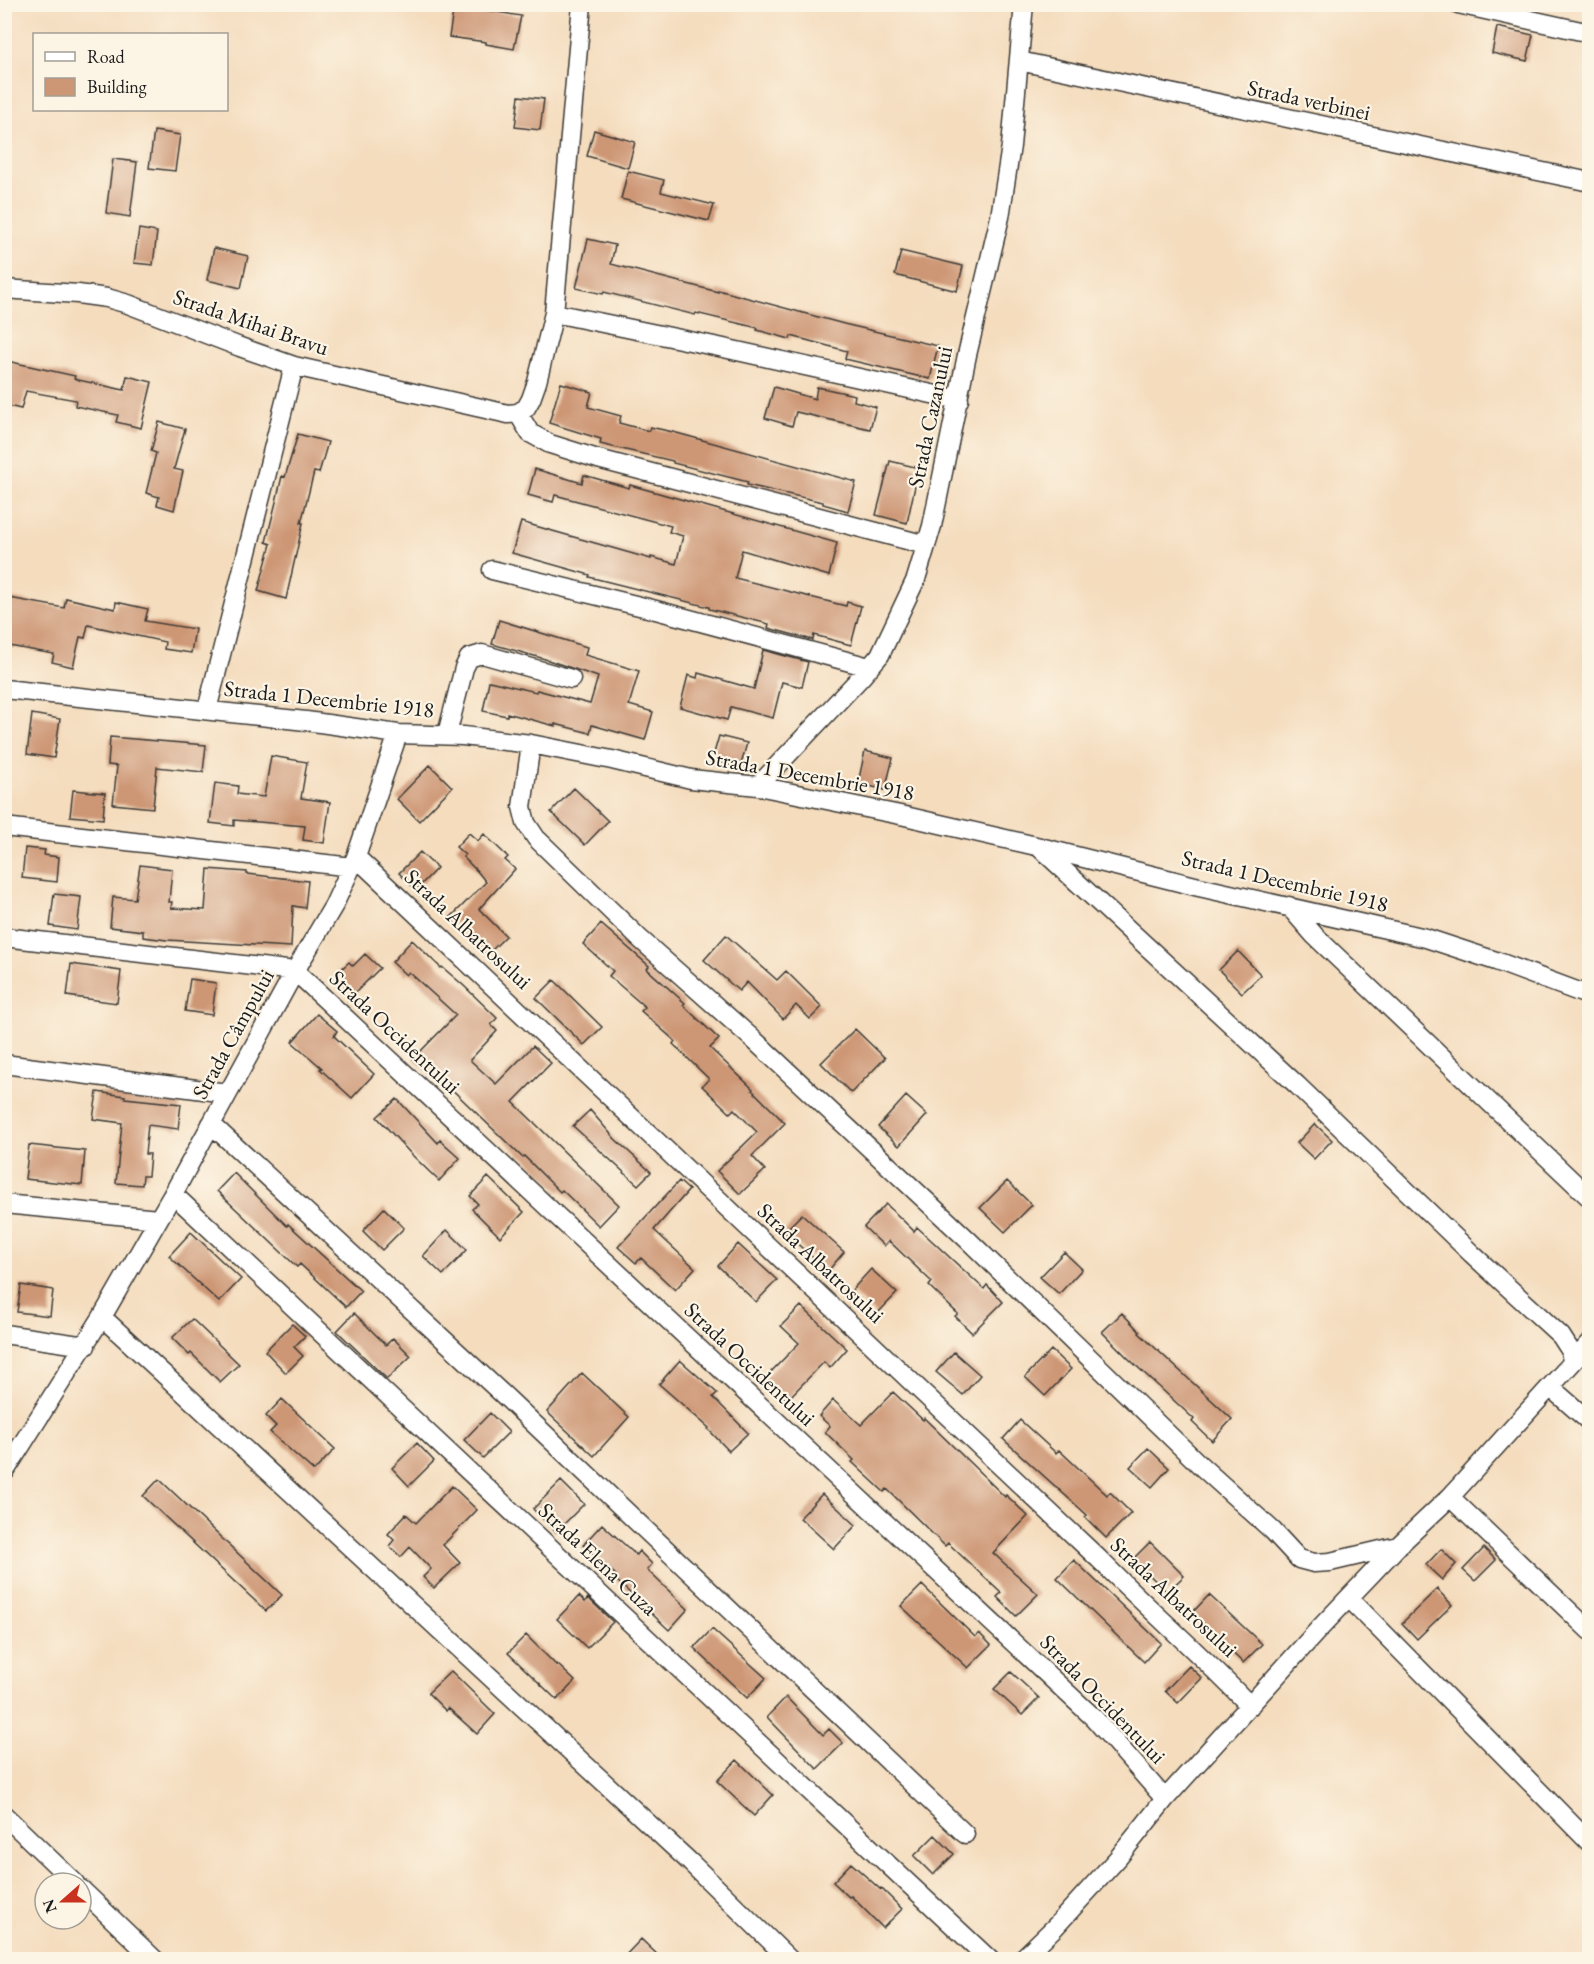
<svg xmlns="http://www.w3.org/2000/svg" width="1594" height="1964" font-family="'EB Garamond',serif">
<rect width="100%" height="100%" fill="#fcf5e5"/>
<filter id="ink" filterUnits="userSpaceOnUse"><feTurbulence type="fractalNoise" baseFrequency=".0167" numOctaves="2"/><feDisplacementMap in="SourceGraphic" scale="12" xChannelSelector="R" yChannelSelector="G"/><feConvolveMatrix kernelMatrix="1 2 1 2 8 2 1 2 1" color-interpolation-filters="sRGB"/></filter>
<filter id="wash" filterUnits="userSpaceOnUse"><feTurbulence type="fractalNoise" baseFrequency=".008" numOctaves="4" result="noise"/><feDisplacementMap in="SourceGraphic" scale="24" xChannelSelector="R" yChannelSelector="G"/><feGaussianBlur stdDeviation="1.35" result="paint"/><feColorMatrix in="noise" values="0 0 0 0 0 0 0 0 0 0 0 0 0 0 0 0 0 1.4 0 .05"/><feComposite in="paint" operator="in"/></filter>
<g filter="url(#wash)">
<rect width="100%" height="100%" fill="#f4dcbd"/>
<g id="blocks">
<path fill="#cd9776" d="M 454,5 L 521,16 L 514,49 L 486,44 L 486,42 L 449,37 Z
M 1497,27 L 1533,35 L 1527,61 L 1492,53 Z
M 519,96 L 544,99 L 540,130 L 515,127 Z
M 594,130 L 635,142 L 628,168 L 587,156 Z
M 154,131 L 180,135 L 175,171 L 149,168 Z
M 113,159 L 137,162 L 130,217 L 106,213 Z
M 628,171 L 664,180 L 661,192 L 714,205 L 709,221 L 621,199 Z
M 139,229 L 157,232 L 153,265 L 134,263 Z
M 588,239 L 615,245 L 611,264 L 718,292 L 718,290 L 844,324 L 938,346 L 930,379 L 845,359 L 847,351 L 791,336 L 790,339 L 757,330 L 758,328 L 696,313 L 695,315 L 604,292 L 603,294 L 576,288 Z
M 214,248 L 248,256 L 241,288 L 207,280 Z
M 901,251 L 963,266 L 957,291 L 895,275 Z
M 7,361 L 75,376 L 74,379 L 124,390 L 127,376 L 152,382 L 141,428 L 116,422 L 118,415 L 75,406 L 76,400 L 26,391 L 21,409 L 4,405 L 4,372 Z
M 561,383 L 592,392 L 588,407 L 621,416 L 619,423 L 649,431 L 650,427 L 673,432 L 856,482 L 848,511 L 823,504 L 823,502 L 747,485 L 748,482 L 673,463 L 673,461 L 600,444 L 601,439 L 549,423 Z
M 774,387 L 815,399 L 817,387 L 855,395 L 854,401 L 876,407 L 870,429 L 796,412 L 792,426 L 765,418 Z
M 159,422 L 185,429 L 174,469 L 183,471 L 174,510 L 157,505 L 159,497 L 146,493 L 156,453 L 151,451 Z
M 298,434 L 328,442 L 319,473 L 314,472 L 301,523 L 303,523 L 286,599 L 258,591 L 271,544 L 266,542 L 276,502 L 282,476 L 285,477 Z
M 890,461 L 919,468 L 907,523 L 876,515 Z
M 535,469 L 582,483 L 584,475 L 629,488 L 630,485 L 837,543 L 829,576 L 742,550 L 735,578 L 846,606 L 847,602 L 861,606 L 851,645 L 814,635 L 813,640 L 768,628 L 769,624 L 709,609 L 709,607 L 589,577 L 590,575 L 512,553 L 521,522 L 651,559 L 651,557 L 676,564 L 683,536 L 669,532 L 671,526 L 555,495 L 553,502 L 528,495 Z
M 4,597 L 64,608 L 66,598 L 115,609 L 116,602 L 148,609 L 145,621 L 195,629 L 191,653 L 164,649 L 165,642 L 88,625 L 85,638 L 80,637 L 73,667 L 52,662 L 54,654 L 4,645 Z
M 499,620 L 587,647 L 585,655 L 639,671 L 629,705 L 653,712 L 645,740 L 592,725 L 590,733 L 555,724 L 555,726 L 507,713 L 507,716 L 483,711 L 489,681 L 536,692 L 537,690 L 590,704 L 598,677 L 545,659 L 492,644 Z
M 763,650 L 808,662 L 802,687 L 782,682 L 773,718 L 731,707 L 727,720 L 680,707 L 688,675 L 697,678 L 698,673 L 754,689 Z
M 32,714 L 60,719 L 54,758 L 27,754 Z
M 719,736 L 747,743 L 740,768 L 712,760 Z
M 110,737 L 206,745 L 203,772 L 157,767 L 153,808 L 113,804 L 117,766 L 108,765 Z
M 865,751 L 893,758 L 885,790 L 858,783 Z
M 271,756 L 307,762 L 301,798 L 330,802 L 324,843 L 303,840 L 305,826 L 234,820 L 234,826 L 210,823 L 215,783 L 238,786 L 237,794 L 264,797 Z
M 430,765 L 452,787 L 419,821 L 397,799 Z
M 574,788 L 608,821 L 585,845 L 551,812 Z
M 73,790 L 105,793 L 103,819 L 70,816 Z
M 469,833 L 478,841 L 484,834 L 508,857 L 505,860 L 515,869 L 479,909 L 506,936 L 487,955 L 450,918 L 486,882 L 477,871 L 463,857 L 465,855 L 456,847 Z
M 25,848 L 45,850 L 44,855 L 59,857 L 57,882 L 22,878 Z
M 420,852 L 437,868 L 416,890 L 399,873 Z
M 140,865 L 172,869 L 169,902 L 172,902 L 171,908 L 205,910 L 208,869 L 247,872 L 247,874 L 308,881 L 305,908 L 293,906 L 291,947 L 167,940 L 143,937 L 143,931 L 110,927 L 113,897 L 135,899 Z
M 54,894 L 81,897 L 77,930 L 50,926 Z
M 601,924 L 649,966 L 647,969 L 685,1003 L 683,1005 L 719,1039 L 710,1048 L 753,1089 L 752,1090 L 785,1123 L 752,1156 L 765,1170 L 740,1194 L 717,1171 L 757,1132 L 734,1109 L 730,1113 L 702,1086 L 709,1079 L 673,1044 L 675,1041 L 641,1011 L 645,1007 L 609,976 L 613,971 L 583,944 Z
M 726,935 L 777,980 L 786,971 L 822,1007 L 810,1019 L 796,1005 L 783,1019 L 747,982 L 739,991 L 704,960 Z
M 412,940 L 441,968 L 442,967 L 463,985 L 497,1018 L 491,1025 L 497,1031 L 470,1060 L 496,1084 L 533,1046 L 551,1063 L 513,1102 L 619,1205 L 599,1226 L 562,1190 L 560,1192 L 524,1156 L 522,1157 L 437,1075 L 433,1078 L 413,1059 L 456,1015 L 409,972 L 406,975 L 392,962 Z
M 1238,951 L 1261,975 L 1242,993 L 1219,970 Z
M 365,954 L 380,968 L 354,994 L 335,975 L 349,962 L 353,966 Z
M 71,964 L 121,971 L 117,1003 L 67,996 Z
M 190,979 L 216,983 L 212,1015 L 185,1011 Z
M 554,980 L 602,1027 L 584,1045 L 536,998 Z
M 317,1014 L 337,1031 L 334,1036 L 374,1074 L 352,1098 L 320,1069 L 322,1068 L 292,1042 Z
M 855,1029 L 885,1058 L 851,1093 L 821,1063 Z
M 97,1092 L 125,1096 L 125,1098 L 181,1104 L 178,1129 L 148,1125 L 145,1154 L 150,1154 L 148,1176 L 143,1176 L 142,1185 L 116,1183 L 122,1123 L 93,1119 Z
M 906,1096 L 927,1115 L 899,1146 L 878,1127 Z
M 397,1099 L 438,1143 L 440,1140 L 460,1158 L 439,1181 L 411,1154 L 377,1117 Z
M 590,1110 L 615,1139 L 651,1172 L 638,1185 L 573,1126 Z
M 1315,1124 L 1332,1140 L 1314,1159 L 1297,1143 Z
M 29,1145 L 85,1151 L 82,1185 L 25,1179 Z
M 234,1173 L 287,1226 L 288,1224 L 361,1291 L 346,1307 L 300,1264 L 297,1267 L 217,1191 Z
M 488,1177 L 524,1212 L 500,1237 L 472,1209 L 478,1204 L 470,1196 Z
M 679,1181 L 689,1190 L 654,1230 L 695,1268 L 675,1290 L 641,1258 L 636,1263 L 618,1247 Z
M 1007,1181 L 1032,1205 L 1005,1232 L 980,1208 Z
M 886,1204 L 914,1231 L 917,1227 L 984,1289 L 987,1285 L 1003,1302 L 972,1333 L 955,1316 L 958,1314 L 929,1286 L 932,1282 L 889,1241 L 884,1246 L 864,1227 Z
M 384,1208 L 404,1228 L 382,1250 L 363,1231 Z
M 802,1214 L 844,1252 L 828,1271 L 784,1232 Z
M 447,1230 L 467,1250 L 443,1275 L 423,1256 Z
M 191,1232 L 241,1279 L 219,1302 L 169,1256 Z
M 738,1244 L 777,1280 L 756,1302 L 718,1266 Z
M 1064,1252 L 1082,1269 L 1059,1294 L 1040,1277 Z
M 871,1269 L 897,1293 L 876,1315 L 851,1291 Z
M 21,1285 L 53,1290 L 50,1316 L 17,1312 Z
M 801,1306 L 847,1349 L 830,1368 L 824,1362 L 787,1400 L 765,1378 L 799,1343 L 781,1326 Z
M 354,1313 L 386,1345 L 393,1338 L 411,1356 L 387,1379 L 337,1331 Z
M 1122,1313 L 1140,1332 L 1139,1333 L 1232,1419 L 1212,1441 L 1192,1422 L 1194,1419 L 1130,1360 L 1102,1332 Z
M 192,1319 L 239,1364 L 220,1382 L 191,1353 L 189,1355 L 172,1338 Z
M 292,1324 L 305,1336 L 294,1347 L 303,1356 L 286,1373 L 265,1351 Z
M 1051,1350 L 1071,1369 L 1045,1396 L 1025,1377 Z
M 954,1352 L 980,1375 L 963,1395 L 936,1372 Z
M 680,1360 L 717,1393 L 713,1397 L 748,1433 L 729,1451 L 708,1429 L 709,1428 L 659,1384 Z
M 582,1373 L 629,1417 L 594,1456 L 547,1412 Z
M 893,1392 L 923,1420 L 924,1418 L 1005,1497 L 1006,1495 L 1028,1516 L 993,1553 L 1038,1594 L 1016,1616 L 997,1597 L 1001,1593 L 948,1543 L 945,1546 L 887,1489 L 884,1492 L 852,1462 L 854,1460 L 825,1432 L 830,1426 L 819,1416 L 833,1400 L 861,1425 Z
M 282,1399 L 335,1449 L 314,1471 L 270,1432 L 276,1426 L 266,1416 Z
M 490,1413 L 509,1432 L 483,1458 L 464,1440 Z
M 1020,1420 L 1056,1453 L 1059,1450 L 1107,1495 L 1110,1492 L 1131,1513 L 1106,1538 L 1085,1517 L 1087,1515 L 1003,1439 Z
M 417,1443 L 434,1461 L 409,1486 L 392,1468 Z
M 1148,1448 L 1169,1468 L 1152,1487 L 1130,1467 Z
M 159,1479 L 282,1595 L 266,1611 L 143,1496 Z
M 561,1481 L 584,1504 L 556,1532 L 533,1509 Z
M 452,1486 L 477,1510 L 443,1545 L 460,1563 L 434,1588 L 423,1577 L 431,1569 L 410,1547 L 401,1557 L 389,1546 L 394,1540 L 388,1534 L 406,1514 L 416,1523 Z
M 822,1494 L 856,1525 L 834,1549 L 800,1518 Z
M 602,1524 L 636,1555 L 639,1551 L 652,1564 L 647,1570 L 688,1609 L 669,1630 L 614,1578 L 616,1575 L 583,1545 Z
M 1150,1542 L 1184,1576 L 1167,1592 L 1133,1559 Z
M 1484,1548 L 1496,1560 L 1475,1581 L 1463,1570 Z
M 1441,1549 L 1456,1564 L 1442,1580 L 1426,1565 Z
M 1074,1560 L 1161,1643 L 1144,1662 L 1057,1578 Z
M 922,1585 L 975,1637 L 979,1633 L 991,1645 L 968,1668 L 901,1606 Z
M 1437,1589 L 1452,1605 L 1417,1639 L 1402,1623 Z
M 1209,1595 L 1262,1644 L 1243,1663 L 1192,1613 Z
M 579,1596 L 585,1602 L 588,1598 L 613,1622 L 587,1648 L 557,1619 Z
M 712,1629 L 766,1678 L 747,1698 L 694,1648 Z
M 526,1635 L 556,1665 L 557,1664 L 575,1681 L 557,1700 L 508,1653 Z
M 1189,1666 L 1202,1678 L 1178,1703 L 1165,1691 Z
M 451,1671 L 495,1714 L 477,1734 L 448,1708 L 446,1711 L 428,1693 Z
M 1011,1672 L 1039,1698 L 1022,1715 L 994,1689 Z
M 786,1697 L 823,1735 L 829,1729 L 843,1743 L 817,1769 L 767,1717 Z
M 737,1760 L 773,1795 L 754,1816 L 717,1781 Z
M 935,1835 L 954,1854 L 933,1875 L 914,1856 Z
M 851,1863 L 880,1889 L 881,1888 L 902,1909 L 883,1928 L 851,1896 L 849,1897 L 833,1882 Z
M 641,1939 L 662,1959 L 622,1959 Z"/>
</g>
</g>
<g filter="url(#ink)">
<use href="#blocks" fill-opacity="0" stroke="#3c3934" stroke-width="1.5"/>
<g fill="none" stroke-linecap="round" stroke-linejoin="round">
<defs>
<path id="minor" d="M 1458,4 L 1590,33
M 1019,61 L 1590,182
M 4,289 L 78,294 L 107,298 L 128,304 L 240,347 L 294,366 L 508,414 L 518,413 L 526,408 L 531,399 L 537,382 L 554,313 L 582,4
M 554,313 L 719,347 L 959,400
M 518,413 L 530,433 L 550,444 L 598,459 L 926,545
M 492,570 L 652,609 L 869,667
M 4,689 L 306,721 L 398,734 L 463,736 L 531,744 L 612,760 L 691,779 L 758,786 L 905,816 L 1036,846 L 1199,887 L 1426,938 L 1496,961 L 1590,996
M 207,710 L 294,366
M 447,734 L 464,668 L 469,658 L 482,654 L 571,679
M 531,744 L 522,807 L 526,823 L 536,838 L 639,938 L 754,1040 L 968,1240 L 1201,1466 L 1273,1531 L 1299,1559 L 1314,1563 L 1330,1562 L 1398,1546
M 758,786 L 863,675 L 880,655 L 916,579 L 932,526 L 967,355 L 1000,217 L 1011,146 L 1024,4
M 4,827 L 352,867
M 1040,848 L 1297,1085 L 1472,1254 L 1561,1336 L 1570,1350 L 1572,1361
M 356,857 L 1099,1559 C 1148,1609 1202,1655 1250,1706
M 1289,906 L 1315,936 L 1590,1198
M 4,937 L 295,971 L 1094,1718 L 1165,1799
M 4,1064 L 227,1093
M 211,1124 L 509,1400 L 965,1834
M 173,1194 L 990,1960
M 4,1204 L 158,1219
M 102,1317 L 691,1863 L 790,1960
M 4,1334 L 86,1346
M 1550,1387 L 1590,1422
M 4,1473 L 102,1317 L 173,1194 L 295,971 L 334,905 L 356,857 L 398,734
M 1450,1497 L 1590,1631
M 1349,1598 L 1590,1843
M 4,1815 L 75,1883
M 81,1889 L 155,1960
M 1021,1960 L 1055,1927 L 1118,1858 L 1165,1799 L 1319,1629 L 1398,1546 L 1450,1497 L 1590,1343"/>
</defs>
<use href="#minor" stroke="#3c3934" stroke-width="21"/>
<use href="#minor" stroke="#fff" stroke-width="18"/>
</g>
</g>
<g text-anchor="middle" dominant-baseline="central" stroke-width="4.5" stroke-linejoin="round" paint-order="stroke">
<g font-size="22" fill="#1c1c1c" stroke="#fcf5e5">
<text transform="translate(1309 100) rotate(12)">Strada verbinei</text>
<text transform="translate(251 322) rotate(19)">Strada Mihai Bravu</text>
<text transform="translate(930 417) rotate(-78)">Strada Cazanului</text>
<text transform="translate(329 699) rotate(6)">Strada 1 Decembrie 1918</text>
<text transform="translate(810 775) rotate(10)">Strada 1 Decembrie 1918</text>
<text transform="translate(1285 881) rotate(13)">Strada 1 Decembrie 1918</text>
<text transform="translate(468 929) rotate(43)">Strada Albatrosului</text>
<text transform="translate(395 1032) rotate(43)">Strada Occidentului</text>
<text transform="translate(233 1034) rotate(-61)">Strada Câmpului</text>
<text transform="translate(821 1263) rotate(43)">Strada Albatrosului</text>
<text transform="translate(750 1364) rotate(43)">Strada Occidentului</text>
<text transform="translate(598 1559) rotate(43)">Strada Elena Cuza</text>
<text transform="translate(1174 1597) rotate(43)">Strada Albatrosului</text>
<text transform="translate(1103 1699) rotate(46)">Strada Occidentului</text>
</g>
</g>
<rect width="1594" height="1964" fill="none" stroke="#fcf5e5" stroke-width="24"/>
<rect x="33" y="33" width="195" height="78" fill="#fcf5e5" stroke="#a29e95" stroke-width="1.5"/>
<rect x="45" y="52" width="30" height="9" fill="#ffffff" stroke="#a29e95" stroke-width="1.5"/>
<text x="87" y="63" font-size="18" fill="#1c1c1c">Road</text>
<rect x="45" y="78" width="30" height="18" fill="#cd9776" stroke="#a29e95" stroke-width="1.5"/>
<text x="87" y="93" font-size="18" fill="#1c1c1c">Building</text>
<g transform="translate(63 1901) rotate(249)"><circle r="28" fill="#fcf5e5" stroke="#a29e95" stroke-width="1.5"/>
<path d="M0-4.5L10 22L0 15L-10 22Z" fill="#c8321e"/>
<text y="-9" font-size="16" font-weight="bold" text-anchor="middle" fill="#1c1c1c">N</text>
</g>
</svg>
